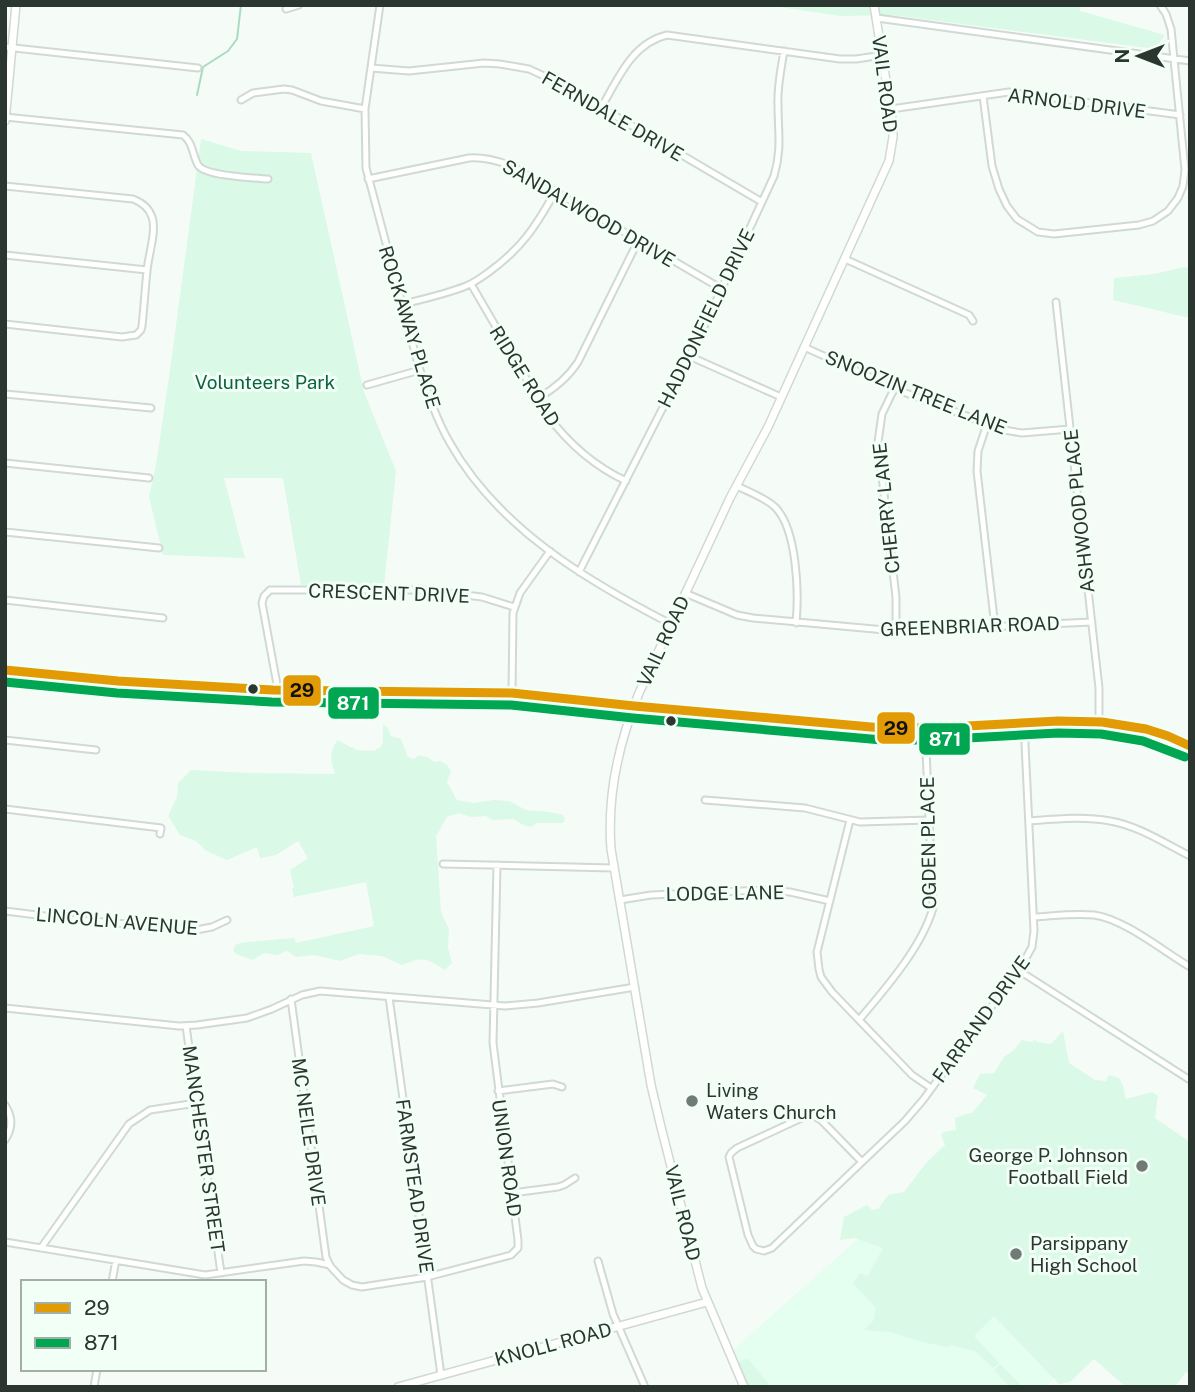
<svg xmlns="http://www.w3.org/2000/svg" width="1195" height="1392" font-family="'Public Sans',sans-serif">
<rect width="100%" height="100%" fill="#f5fcf8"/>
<path fill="#e4feef" d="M 1034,1040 L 1091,1341 L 1053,1379 L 1049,1387 L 748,1387 L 732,1351 L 916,1187 Z"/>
<path fill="#daf9e6" d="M 766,5 L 1080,5 L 1080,11 L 1165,35 L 1156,49 L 892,15 L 841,16 Z
M 201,139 L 241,151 L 311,153 L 364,392 L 396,471 L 384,586 L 301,585 L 283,478 L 224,478 L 245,558 L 163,555 L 149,497 L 156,465 L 171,363 Z
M 1185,267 L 1190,269 L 1190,318 L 1113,300 L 1114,278 L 1154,274 Z
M 383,724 L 388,728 L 391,736 L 401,739 L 408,757 L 414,759 L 419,755 L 427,757 L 435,762 L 441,761 L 447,765 L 451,771 L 447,782 L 457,800 L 474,803 L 494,800 L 509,801 L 526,810 L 549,812 L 563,815 L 565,819 L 563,823 L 537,823 L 531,827 L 523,825 L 514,819 L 492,820 L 486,816 L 471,817 L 459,813 L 447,817 L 436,836 L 441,912 L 449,929 L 448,948 L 452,963 L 445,970 C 427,958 422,956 402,965 L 382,956 L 359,954 L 340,961 L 314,955 L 296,957 L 287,951 L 277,955 L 264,953 L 253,960 L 236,954 L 233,950 L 236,944 L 248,942 L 294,938 L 296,943 L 374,926 L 366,882 L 294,897 L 292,889 L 294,888 L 290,870 L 308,858 L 298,841 L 276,855 L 260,858 L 257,847 L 227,860 L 205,850 L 196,841 L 180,835 L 168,816 L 177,797 L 178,783 L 191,770 L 249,773 L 335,774 C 331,761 328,752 338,740 L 350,747 L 355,748 L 355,750 L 375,751 L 376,749 L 380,748 L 383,742 Z
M 1063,1031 L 1069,1063 L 1095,1080 L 1106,1081 L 1109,1075 L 1119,1078 L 1123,1086 L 1126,1099 L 1152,1092 L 1158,1096 L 1155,1118 L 1190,1142 L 1190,1371 L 1185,1373 L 1175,1387 L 1126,1387 L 1094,1359 L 1070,1382 L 1059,1384 L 994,1316 L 974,1336 L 999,1363 L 993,1368 L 975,1351 L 950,1345 L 949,1347 L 927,1343 L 890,1332 L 864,1330 L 874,1320 L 876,1308 L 853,1283 L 860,1273 L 868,1276 L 883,1248 L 855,1238 L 840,1240 L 844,1217 L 867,1205 L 872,1210 L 878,1209 L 888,1195 L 904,1192 L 926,1163 L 945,1145 L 941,1135 L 943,1132 L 956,1130 L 955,1118 L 973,1112 L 987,1095 L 973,1088 L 980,1074 L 994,1073 L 1004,1057 L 1014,1050 L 1022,1040 L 1032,1042 L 1034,1040 L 1038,1042 L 1051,1044 Z
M 746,1359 L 749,1360 L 771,1387 L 748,1387 L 738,1362 Z
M 1000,1364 L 1023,1387 L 1010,1387 L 994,1370 Z"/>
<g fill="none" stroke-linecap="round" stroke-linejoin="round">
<path stroke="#a8dbbf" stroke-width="2" d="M 197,95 L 203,67 L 228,51 L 237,39 L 241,5"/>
<defs>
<path id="minor" d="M 380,5 L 365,109 L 366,168 L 418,364 C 427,391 436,419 450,443 C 498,528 587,581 671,624
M 286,9 L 299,5
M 877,18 L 1190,61
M 5,47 L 198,68
M 371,68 L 409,71 L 484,63 L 500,64 L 529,69 L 559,83 L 762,202
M 983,96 L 992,166 L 999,189 L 1007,206 L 1017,219 L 1038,232 L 1054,234 L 1139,225 L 1153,221 L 1168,211 L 1178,198 L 1183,186 L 1185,170 L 1171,29 L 1166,14 L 1160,5
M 241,100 L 253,93 L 284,89 L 292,90 L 321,101 L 365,109
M 601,108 C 618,79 632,43 667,35 L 840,59 L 856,59 L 883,55
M 891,109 L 1009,92 L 1180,115
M 5,117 L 183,135 C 193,142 192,154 198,165 C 204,176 254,178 268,179
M 368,179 L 469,158 C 484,157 496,160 511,166 L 722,289
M 5,186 L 133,199 C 141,202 149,208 152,217 C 157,231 148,256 147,271 C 145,289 144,308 142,326 L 141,330 L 136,335 L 122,337 L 5,324
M 5,255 L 147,270
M 845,259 L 969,315 L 973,321
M 471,284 L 548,416 C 569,444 594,466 626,481
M 1056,302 L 1099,688 L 1099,721
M 403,304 C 424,299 446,294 466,286 C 474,283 482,277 489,272 C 522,248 536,226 555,192
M 804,347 L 906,393 L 1004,430 L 1022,433 L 1070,429
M 689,356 L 781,397
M 367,385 L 420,370
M 895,387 L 882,414 L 878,442 L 896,597 L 896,631
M 5,394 L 151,408
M 538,398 C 554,389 567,379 578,362 L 638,241
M 987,424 L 978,451 L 977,471 L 995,627
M 5,463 L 149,478
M 737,486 C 749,492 764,497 775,507 C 797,529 799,592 796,623
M 5,532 L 159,548
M 579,572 L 703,329 L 774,176 C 782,149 778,132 778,105 C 777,87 781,69 784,51
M 685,593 L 737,615 L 753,618 L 896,631 L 1092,622
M 5,600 L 163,618
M 278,690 L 262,603 L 264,596 L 270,590 L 422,590 L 482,597 L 514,607
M 512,693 L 513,613 L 520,593 L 550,551
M 5,740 L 96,750
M 705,800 L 805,808 L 860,822 L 929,820
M 5,809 L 161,828 L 160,834
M 850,820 L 817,952 L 819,969 L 821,977 L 832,992 L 912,1075 L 931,1088
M 1029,821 C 1055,819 1084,816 1110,821 C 1139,826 1164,843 1190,856
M 443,864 L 614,868
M 620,900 L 651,895 L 765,890 L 790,892 L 830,901
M 5,911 L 69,919 L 196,930 L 212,927 L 227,920
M 1034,917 C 1053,916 1074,913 1094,915 C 1124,919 1163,951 1190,967
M 1018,970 L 1190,1080
M 389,997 L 441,1375
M 291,999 L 326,1257 L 330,1266 L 343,1280 L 352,1285 L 362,1287 L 427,1277 L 511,1255 L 518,1248 L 518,1240 L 493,1043 L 497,865
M 5,1008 L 179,1026 L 197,1025 L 247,1018 L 272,1009 L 302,995 L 320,991 L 505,1006 L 538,1003 L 635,987
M 859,1020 C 885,989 922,947 933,908 L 925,728
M 186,1026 L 221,1273
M 498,1091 L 553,1084 L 562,1087
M 5,1105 C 13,1117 13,1128 5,1140
M 806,1116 L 814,1116 L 821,1120 L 862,1162 L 772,1248 L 764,1251 L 756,1249 L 753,1246 L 748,1235 L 729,1157 L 731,1153 L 737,1148 Z
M 862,1162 L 905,1121 L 923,1100 L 1022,965 L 1032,947 L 1034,931 L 1024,723
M 512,1193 L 558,1187 L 564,1185 L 575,1178
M 5,1242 L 205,1275 L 304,1261 L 316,1262 L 330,1265
M 41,1248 L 129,1124 L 150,1110 L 197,1103
M 598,1261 L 613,1314 L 645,1387
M 112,1282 L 116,1260
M 94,1387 L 97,1369"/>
<path id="tertiary" d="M 5,121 L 16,5
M 5,670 L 118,681 L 273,690 L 512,693 L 634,706 L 882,728 C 925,729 968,726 1011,723 C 1075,720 1131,716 1190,746
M 398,1387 L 707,1302
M 744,1387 L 702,1288 L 661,1127 L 651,1085 L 611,849 C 607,796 619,742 639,693 L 730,498 L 768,427 L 889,161 L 893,137 L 893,125 L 874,5"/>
</defs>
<use href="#minor" stroke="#d0d9d3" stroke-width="9"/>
<use href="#tertiary" stroke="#d0d9d3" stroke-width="10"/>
<use href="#minor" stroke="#fefffe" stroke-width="5"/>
<use href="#tertiary" stroke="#fefffe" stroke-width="7"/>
<defs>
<path id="bus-1" d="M 5,670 L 118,681 L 273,690 L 512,693 L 634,706 L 882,728 L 930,728 L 1058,721 L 1102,722 L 1146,729 L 1168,736 L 1190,746"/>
<path id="bus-2" d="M 5,682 L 117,693 L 272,702 L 511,705 L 633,718 L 882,740 L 931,740 L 1058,733 L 1101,734 L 1143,741 L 1185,757"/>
</defs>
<use href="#bus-1" stroke="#f2fff7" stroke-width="14"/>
<use href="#bus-2" stroke="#f2fff7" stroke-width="14"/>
<use href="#bus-1" stroke="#e29b05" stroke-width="9"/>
<use href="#bus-2" stroke="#00a651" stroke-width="9"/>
</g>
<g fill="#2a362f" stroke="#f2fff7" stroke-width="2.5">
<circle cx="253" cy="689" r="6"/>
<circle cx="671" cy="721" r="6"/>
</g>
<g fill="#717b75" stroke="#f2fff7" stroke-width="2.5">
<circle cx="692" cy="1101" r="7"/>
<circle cx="1142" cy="1166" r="7"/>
<circle cx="1016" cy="1254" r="7"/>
</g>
<g text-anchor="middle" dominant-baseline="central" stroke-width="6" stroke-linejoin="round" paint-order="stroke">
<g font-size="19" fill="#2a362f" stroke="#f2fff7">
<text transform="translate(885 84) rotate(83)">VAIL ROAD</text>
<text transform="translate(1077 103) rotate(7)">ARNOLD DRIVE</text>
<text transform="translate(613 116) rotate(30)">FERNDALE DRIVE</text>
<text transform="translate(589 213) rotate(30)">SANDALWOOD DRIVE</text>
<text transform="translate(706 318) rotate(-64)">HADDONFIELD DRIVE</text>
<text transform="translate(410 327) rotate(73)">ROCKAWAY PLACE</text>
<text transform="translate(525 376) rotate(58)">RIDGE ROAD</text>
<text transform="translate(916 392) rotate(22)">SNOOZIN TREE LANE</text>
<text transform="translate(886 508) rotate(-96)">CHERRY LANE</text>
<text transform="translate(1079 511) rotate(-96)">ASHWOOD PLACE</text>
<text transform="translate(389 593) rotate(2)">CRESCENT DRIVE</text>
<text transform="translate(970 626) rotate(-2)">GREENBRIAR ROAD</text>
<text transform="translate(663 641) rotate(-65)">VAIL ROAD</text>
<text transform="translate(928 843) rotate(-91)">OGDEN PLACE</text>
<text transform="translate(725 893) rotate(-1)">LODGE LANE</text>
<text transform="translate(117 921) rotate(5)">LINCOLN AVENUE</text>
<text transform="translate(981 1019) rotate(-54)">FARRAND DRIVE</text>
<text transform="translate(309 1132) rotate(82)">MC NEILE DRIVE</text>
<text transform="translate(204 1149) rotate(82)">MANCHESTER STREET</text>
<text transform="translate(507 1158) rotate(82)">UNION ROAD</text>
<text transform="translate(415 1186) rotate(82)">FARMSTEAD DRIVE</text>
<text transform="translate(683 1213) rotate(76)">VAIL ROAD</text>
<text transform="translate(553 1344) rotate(-15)">KNOLL ROAD</text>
</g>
<g font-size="19" fill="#0d623f" stroke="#f2fff7">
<text x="265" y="382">Volunteers Park</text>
</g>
<g font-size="19" fill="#2a362f" stroke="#f2fff7" text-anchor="start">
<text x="706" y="1090">Living<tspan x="706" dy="22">Waters Church</tspan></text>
<text x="1128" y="1155" text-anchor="end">George P. Johnson<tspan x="1128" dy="22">Football Field</tspan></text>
<text x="1030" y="1243">Parsippany<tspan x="1030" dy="22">High School</tspan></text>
</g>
</g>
<g stroke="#f2fff7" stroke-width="2.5">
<rect x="282" y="674" width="40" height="33" rx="7" fill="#e29b05"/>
<rect x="327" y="686" width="53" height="34" rx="7" fill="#00a651"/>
<rect x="876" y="711" width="40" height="34" rx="7" fill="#e29b05"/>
<rect x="918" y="722" width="53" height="34" rx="7" fill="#00a651"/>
</g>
<g font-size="19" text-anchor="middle" font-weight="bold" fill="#fff">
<text x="353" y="710">871</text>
<text x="945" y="746">871</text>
</g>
<g font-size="19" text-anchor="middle" font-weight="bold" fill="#111">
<text x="302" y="697">29</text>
<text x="896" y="735">29</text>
</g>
<rect width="1195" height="1392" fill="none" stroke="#2a362f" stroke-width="14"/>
<rect x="21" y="1280" width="245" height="91" fill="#f2fff7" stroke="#a2afa7" stroke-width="2"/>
<rect x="35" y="1303" width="35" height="10" fill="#e29b05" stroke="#a2afa7" stroke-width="2"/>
<text x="84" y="1315" font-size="21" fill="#2a362f">29</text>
<rect x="35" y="1338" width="35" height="10" fill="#00a651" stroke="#a2afa7" stroke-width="2"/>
<text x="84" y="1350" font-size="21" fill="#2a362f">871</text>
<g transform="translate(1139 56) rotate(270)" stroke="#f2fff7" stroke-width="5" paint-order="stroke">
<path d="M0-5L12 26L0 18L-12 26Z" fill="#2a362f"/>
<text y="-10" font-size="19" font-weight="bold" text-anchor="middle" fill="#2a362f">N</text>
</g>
</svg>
